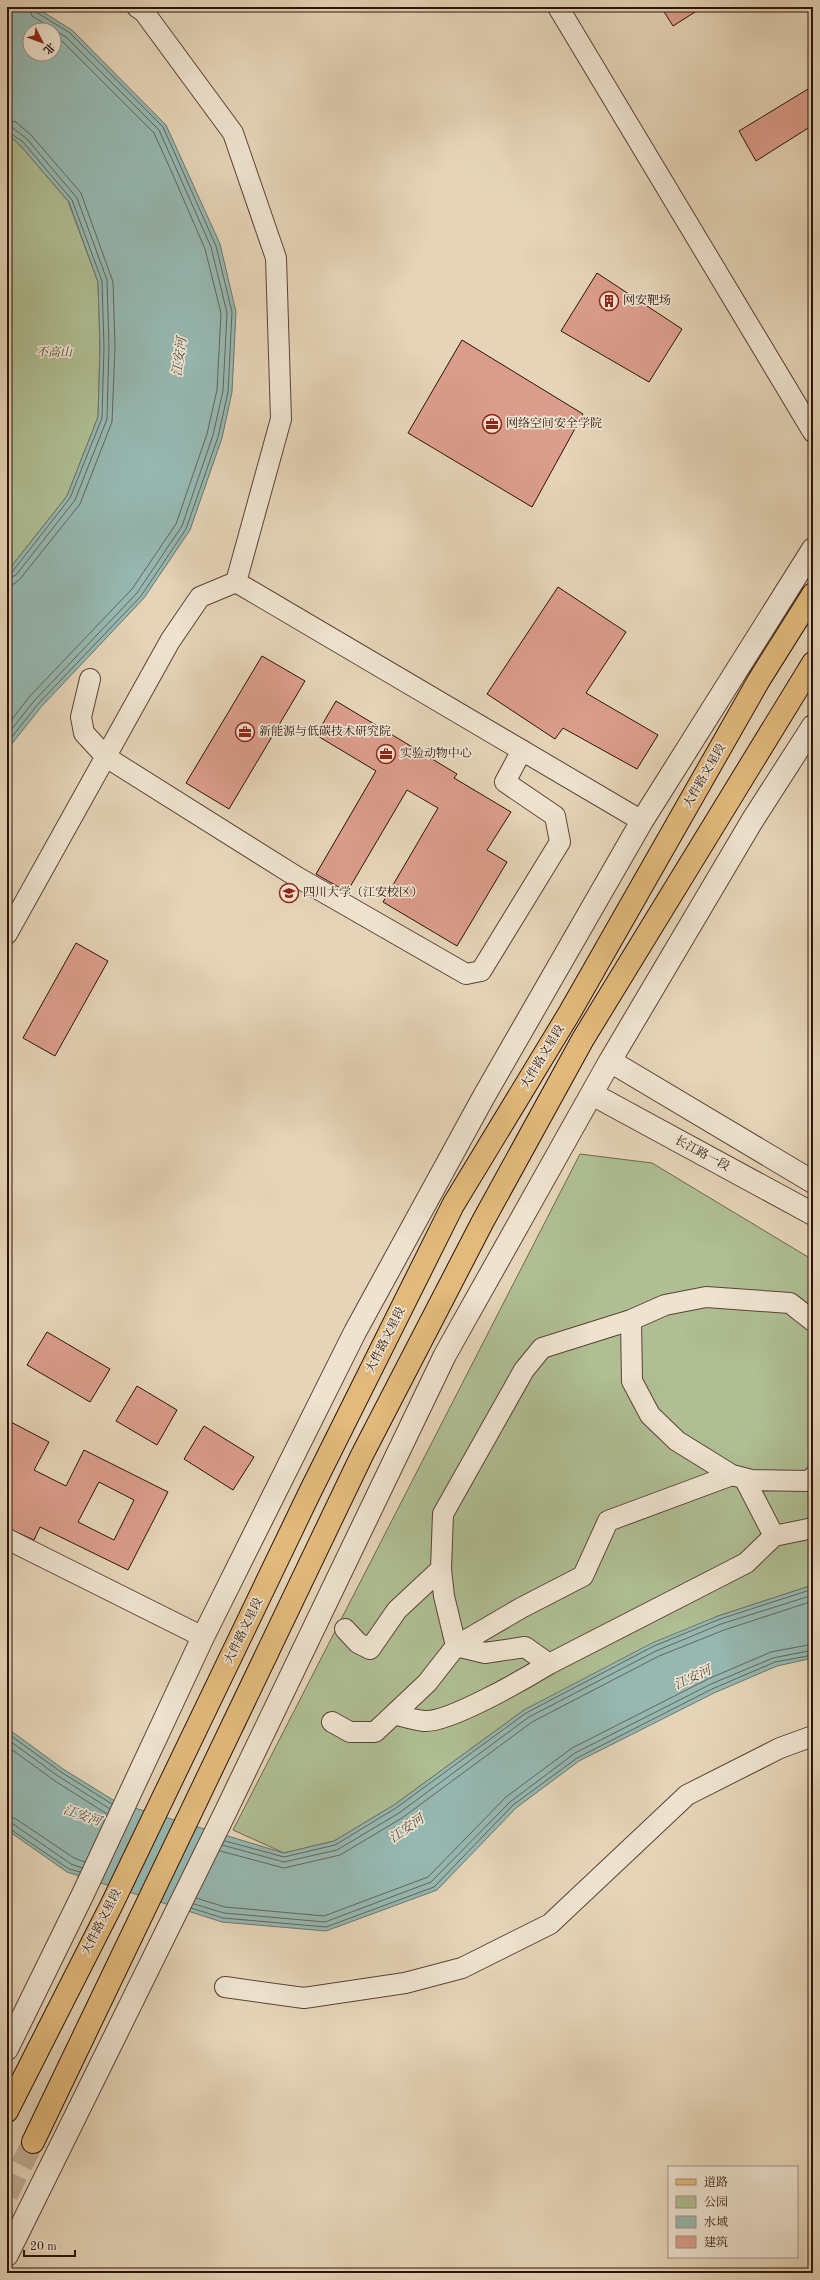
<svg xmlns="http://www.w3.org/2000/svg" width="820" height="2280" font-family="'Old Standard TT','Noto Serif SC',serif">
<rect width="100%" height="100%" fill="#e5d4b7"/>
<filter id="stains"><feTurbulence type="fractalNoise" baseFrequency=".005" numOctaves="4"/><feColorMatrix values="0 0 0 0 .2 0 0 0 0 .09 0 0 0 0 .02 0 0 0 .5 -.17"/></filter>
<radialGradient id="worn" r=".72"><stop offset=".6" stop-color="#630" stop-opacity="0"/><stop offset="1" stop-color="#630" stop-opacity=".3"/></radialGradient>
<path fill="#afbe93" stroke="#6e684e" d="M 7,134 L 20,145 L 68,201 L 98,282 L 100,347 L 98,417 L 67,496 L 7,572 Z
M 580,1154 L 652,1163 L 813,1260 L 813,1585 L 718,1616 L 524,1710 L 394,1805 L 334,1841 L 284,1853 L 233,1830 Z"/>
<path fill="#96b8b1" stroke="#6c766d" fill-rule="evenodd" d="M 7,7 L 35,7 L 72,30 L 166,125 L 220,244 L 236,312 L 232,392 L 222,438 L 190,530 L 144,598 L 41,707 L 7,750 L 7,572 L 67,496 L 98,417 L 100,347 L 98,282 L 69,202 L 20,145 L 7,134 ZM 30,30 L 54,30 L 54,54 L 30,54 Z
M 813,1585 L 813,1658 L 777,1666 L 714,1693 L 579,1761 L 516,1808 L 437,1890 L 326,1931 L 222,1922 L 67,1872 L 7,1830 L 7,1728 L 63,1769 L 118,1803 L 284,1853 L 334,1841 L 394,1805 L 524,1710 L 652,1643 L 718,1616 Z"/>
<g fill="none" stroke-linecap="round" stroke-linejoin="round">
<path stroke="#62655c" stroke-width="1" d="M 7,120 L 16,122 L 31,135 L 81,193 L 113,282 L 115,347 L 112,422 L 80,504 L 20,579 L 14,584 L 7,585
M 7,126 L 13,128 L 27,139 L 77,198 L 107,280 L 109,346 L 107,419 L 75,500 L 16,575 L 7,579
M 7,131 L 23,142 L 72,200 L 102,281 L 104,347 L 102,418 L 70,498 L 12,572 L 7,574
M 7,726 L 29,697 L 132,589 L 176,524 L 207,434 L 217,390 L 221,313 L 205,249 L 173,175 L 154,133 L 63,42 L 54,36
M 7,735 L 34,701 L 137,593 L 182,526 L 213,435 L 223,391 L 227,313 L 211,247 L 159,130 L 66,37 L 32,16 L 29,7
M 7,743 L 38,704 L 141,596 L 186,529 L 218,437 L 228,392 L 232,312 L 216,246 L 163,127 L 70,33 L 36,12 L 34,7
M 7,1733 L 61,1772 L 112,1804
M 7,1739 L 58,1776 L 110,1809
M 7,1746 L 55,1781 L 107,1814
M 7,1816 L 16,1819 L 74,1858 L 85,1862
M 7,1822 L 13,1824 L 71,1864 L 82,1868
M 7,1827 L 69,1869 L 80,1872
M 225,1841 L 284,1857 L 335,1845 L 396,1808 L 526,1713 L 654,1646 L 720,1619 L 813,1589
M 222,1845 L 284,1862 L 337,1850 L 399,1813 L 529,1717 L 656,1651 L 721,1624 L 813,1595
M 220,1851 L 284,1868 L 340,1855 L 402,1818 L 532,1722 L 659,1656 L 724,1630 L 813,1601
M 196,1898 L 225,1907 L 324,1916 L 428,1877 L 506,1797 L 572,1748 L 708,1679 L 771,1652 L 813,1644
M 194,1904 L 224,1913 L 325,1922 L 431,1882 L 510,1802 L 575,1753 L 711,1684 L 773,1658 L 813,1650
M 191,1908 L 223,1918 L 326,1927 L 434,1887 L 513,1805 L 577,1758 L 712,1689 L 775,1662 L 813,1655"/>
</g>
<path fill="#db9d8b" stroke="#2d1208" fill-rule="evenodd" d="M 661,7 L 703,7 L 673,26 Z
M 813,86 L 813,125 L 756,161 L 739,131 Z
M 597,273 L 682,329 L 649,382 L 561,331 Z
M 462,340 L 583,414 L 532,507 L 408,433 Z
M 558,587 L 626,632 L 586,693 L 658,735 L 637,769 L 563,728 L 555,739 L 487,694 Z
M 262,656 L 305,681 L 229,809 L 186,783 Z
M 336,701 L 457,774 L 454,778 L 511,812 L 487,850 L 507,862 L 457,946 L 383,902 L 438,808 L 407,790 L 347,892 L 316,874 L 376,771 L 316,735 Z
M 76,943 L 108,961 L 55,1056 L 23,1038 Z
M 47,1332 L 110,1369 L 90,1402 L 27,1365 Z
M 137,1386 L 177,1410 L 157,1445 L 116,1421 Z
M 7,1420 L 49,1442 L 34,1470 L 66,1486 L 84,1450 L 168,1492 L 128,1570 L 40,1527 L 34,1540 L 7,1528 ZM 99,1482 L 134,1500 L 114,1540 L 78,1522 Z
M 204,1426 L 254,1457 L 233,1490 L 184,1459 Z"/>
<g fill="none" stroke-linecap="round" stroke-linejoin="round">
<path stroke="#c0ad94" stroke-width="22" stroke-dasharray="22 11" stroke-linecap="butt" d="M 7,2195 L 33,2142"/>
<defs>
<path id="minor" d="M 137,7 L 144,12 L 233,133 L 276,258 L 281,419 L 236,582 L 642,821
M 558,7 L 813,432
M 90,679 L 81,717 L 84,733 L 106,757 L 297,877 L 466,974 L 481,971 L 560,842 L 555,816 L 505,782 L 522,750
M 7,934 L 170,641 L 200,597 L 236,582
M 631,1320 L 632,1381 L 650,1415 L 677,1441 L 732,1475 L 751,1480 L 809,1481 L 813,1477
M 744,1478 L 774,1536
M 7,1539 L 203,1637
M 345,1629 L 358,1643 L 370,1649 L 397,1610 L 441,1569
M 456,1646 L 485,1653 L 525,1647 L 549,1664 L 746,1563 L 774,1536 L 813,1528
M 456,1646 L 521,1608 L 583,1576 L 608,1521 L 732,1475
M 394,1714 C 404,1717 415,1720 424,1721 C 449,1723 526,1678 549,1664
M 332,1722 L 350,1732 L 375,1732 L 427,1683 L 456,1646 L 444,1596 L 441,1569 L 443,1514 L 524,1370 L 542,1348 L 631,1320 L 665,1305 L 706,1297 L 790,1303 L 813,1321
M 225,1987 L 304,1998 L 405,1983 L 462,1968 L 550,1924 L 687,1795 L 780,1748 L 813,1736"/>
<path id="tertiary" d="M 610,1061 L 813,1182
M 592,1094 L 813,1214
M 7,2049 L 83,1894 L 203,1637 L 355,1332 L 483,1098 L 642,821 L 813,549
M 7,2255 L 225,1813 L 445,1355 L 610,1061 L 752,821 L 813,726"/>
<path id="primary" d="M 7,2111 L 111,1906 L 310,1492 L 453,1205 L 570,1012 L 759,680 L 813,594
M 33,2142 L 362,1455 L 483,1221 L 583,1039 L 813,663"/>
</defs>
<use href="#minor" stroke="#5b4234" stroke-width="22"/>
<use href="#tertiary" stroke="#5b4234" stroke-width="24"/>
<use href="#primary" stroke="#2d1208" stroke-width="24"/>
<use href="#minor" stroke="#eee3d0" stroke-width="20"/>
<use href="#tertiary" stroke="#eee3d0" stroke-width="22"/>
<use href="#primary" stroke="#e2ba7c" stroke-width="22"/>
</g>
<defs>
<symbol id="building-ring" viewBox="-11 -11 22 22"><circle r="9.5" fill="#eee3d0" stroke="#8f2418" stroke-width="1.5"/><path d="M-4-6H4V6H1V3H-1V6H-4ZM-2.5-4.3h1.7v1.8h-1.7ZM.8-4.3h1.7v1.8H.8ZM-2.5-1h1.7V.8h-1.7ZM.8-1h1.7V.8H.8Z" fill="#8f2418"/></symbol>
<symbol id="office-ring" viewBox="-11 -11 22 22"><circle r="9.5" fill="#eee3d0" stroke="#8f2418" stroke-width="1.5"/><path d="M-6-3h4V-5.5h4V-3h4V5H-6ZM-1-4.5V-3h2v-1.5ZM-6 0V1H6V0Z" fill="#8f2418"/></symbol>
<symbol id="university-ring" viewBox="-11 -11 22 22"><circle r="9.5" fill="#eee3d0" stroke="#8f2418" stroke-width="1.5"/><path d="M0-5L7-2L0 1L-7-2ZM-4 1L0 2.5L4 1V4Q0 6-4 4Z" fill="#8f2418"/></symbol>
</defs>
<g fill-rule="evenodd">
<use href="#building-ring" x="598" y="290" width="22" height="22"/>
<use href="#office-ring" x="481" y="413" width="22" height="22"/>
<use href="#office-ring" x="234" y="721" width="22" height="22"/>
<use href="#office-ring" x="375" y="743" width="22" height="22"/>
<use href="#university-ring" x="278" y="882" width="22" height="22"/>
</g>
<g text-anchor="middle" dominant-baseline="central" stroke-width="3.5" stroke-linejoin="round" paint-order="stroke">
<g font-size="12" fill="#2d1208" stroke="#eee3d0" text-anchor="start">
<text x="623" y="301">网安靶场</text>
<text x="506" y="424">网络空间安全学院</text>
<text x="259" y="732">新能源与低碳技术研究院</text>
<text x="400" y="754">实验动物中心</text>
<text x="303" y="893">四川大学（江安校区）</text>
</g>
<g font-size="12" font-style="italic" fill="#544632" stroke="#eee3d0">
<text x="54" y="353">不高山</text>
</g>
<g font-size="12" fill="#2d1208" stroke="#eee3d0">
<text transform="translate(705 776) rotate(-60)">大件路文星段</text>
<text transform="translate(543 1057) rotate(-59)">大件路文星段</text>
<text transform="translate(702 1154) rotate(28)">长江路一段</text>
<text transform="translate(386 1340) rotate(-63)">大件路文星段</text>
<text transform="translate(244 1631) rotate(-64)">大件路文星段</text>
<text transform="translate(102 1922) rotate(-63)">大件路文星段</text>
</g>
<g font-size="13" font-style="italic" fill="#524c43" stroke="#eee3d0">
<text transform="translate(180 357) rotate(-82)">江安河</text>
<text transform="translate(693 1678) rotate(-25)">江安河</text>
<text transform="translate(82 1816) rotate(19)">江安河</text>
<text transform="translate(407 1829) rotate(-35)">江安河</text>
</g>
</g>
<rect width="820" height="2280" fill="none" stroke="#e5d4b7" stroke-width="24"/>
<rect x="8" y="8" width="804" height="2264" fill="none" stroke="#2d1208" stroke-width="2"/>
<rect x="12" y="12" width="796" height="2256" fill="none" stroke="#2d1208"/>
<rect x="668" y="2166" width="130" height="92" fill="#eee3d0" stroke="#a18f80"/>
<rect x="676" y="2179" width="20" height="6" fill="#e2ba7c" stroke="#a18f80"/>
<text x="704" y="2186" font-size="12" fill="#2d1208">道路</text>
<rect x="676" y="2196" width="20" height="12" fill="#afbe93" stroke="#a18f80"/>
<text x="704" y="2206" font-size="12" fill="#2d1208">公园</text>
<rect x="676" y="2216" width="20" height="12" fill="#96b8b1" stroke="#a18f80"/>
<text x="704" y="2226" font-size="12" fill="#2d1208">水域</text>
<rect x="676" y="2236" width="20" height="12" fill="#db9d8b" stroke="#a18f80"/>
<text x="704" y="2246" font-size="12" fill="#2d1208">建筑</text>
<g transform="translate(42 42) rotate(132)"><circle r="19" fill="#eee3d0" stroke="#a18f80"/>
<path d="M0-3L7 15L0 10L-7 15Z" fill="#8f2418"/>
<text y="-6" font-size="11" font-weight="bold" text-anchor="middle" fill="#2d1208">北</text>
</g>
<path d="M24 2250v6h51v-6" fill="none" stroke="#2d1208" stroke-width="2"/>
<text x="30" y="2250" font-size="12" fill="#2d1208" stroke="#eee3d0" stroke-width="3" paint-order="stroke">20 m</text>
<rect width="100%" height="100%" filter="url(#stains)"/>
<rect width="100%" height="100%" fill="url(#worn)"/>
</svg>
